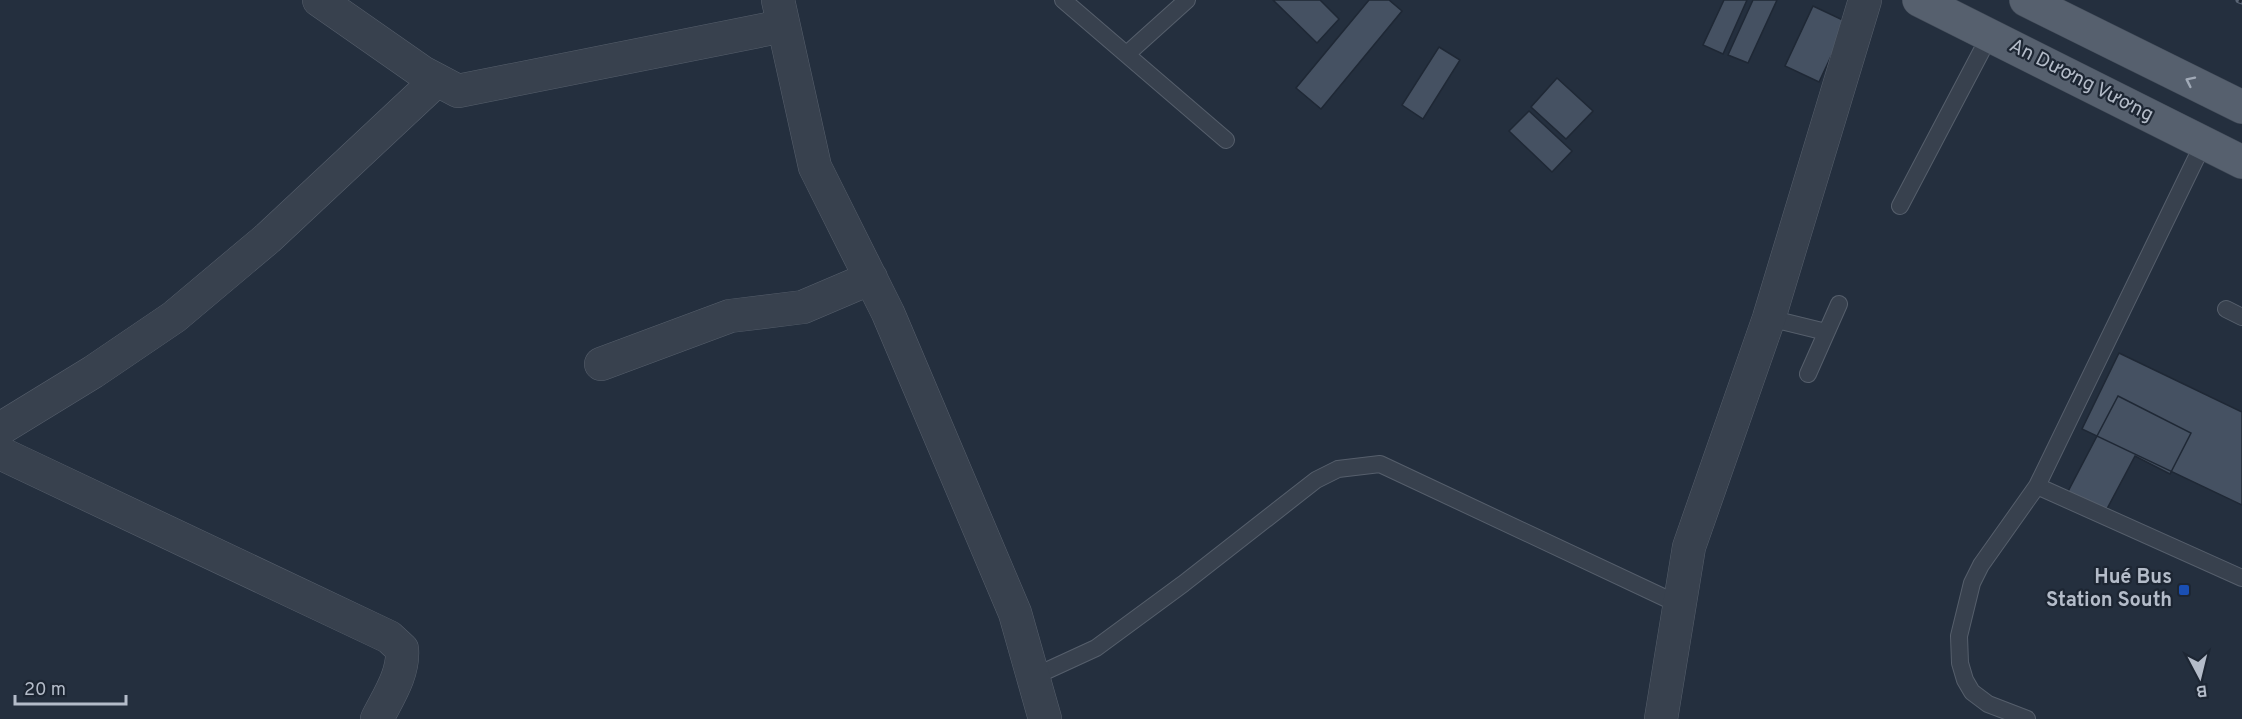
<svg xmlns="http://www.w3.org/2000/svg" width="2242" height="719" font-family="Overpass,sans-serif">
<rect width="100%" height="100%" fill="#242f3e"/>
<path fill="#455162" stroke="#1f2835" stroke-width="1.5" d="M 1273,0 L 1320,0 L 1339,19 L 1317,43 Z
M 1369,0 L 1389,0 L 1402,11 L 1321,109 L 1296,88 Z
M 1724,0 L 1747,0 L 1723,54 L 1703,45 Z
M 1753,0 L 1777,0 L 1748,63 L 1728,55 Z
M 1813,6 L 1847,22 L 1819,82 L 1785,66 Z
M 1439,47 L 1460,60 L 1423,119 L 1402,105 Z
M 1557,78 L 1593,111 L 1566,139 L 1531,107 Z
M 1529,111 L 1572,151 L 1552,172 L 1509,131 Z
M 2119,353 L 2242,412 L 2242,505 L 2082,429 Z
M 2118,396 L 2191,433 L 2170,474 L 2135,456 L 2100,522 L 2062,503 Z"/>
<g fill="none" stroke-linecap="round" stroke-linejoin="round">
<defs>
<path id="lane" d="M 1063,0 L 1226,140
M 1127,54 L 1187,0
M 1900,206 L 1990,35
M 2226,309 L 2242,317
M 1769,318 L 1826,332
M 1808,374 L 1839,304
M 2037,486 L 2242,578
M 1033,677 L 1096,648 L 1183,584 L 1316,480 L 1338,469 L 1380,464 L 1680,605
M 2027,719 L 1988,704 L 1972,692 L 1965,680 L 1960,663 L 1959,636 L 1972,583 L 1981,565 L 2037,486 L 2204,142"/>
<path id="street" d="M 319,0 L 422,72 L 458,91 L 783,26
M 778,0 L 815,167 L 888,313 L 1015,613 L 1045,719
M 601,364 L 730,316 L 803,307 L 871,278
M 0,429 L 93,372 L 174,317 L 268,238 L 437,80
M 0,453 L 389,637 L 402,649 C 404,674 388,697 377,719
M 1661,719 L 1689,547 L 1769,318 L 1865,0"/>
<path id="primary" d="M 1919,0 L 2242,162
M 2026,0 L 2242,107"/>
</defs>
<use href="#lane" stroke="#565f6c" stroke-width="18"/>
<use href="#street" stroke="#565f6c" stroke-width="34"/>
<use href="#primary" stroke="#414a57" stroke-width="34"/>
<use href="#lane" stroke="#38414e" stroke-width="16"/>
<use href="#street" stroke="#38414e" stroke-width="33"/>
<use href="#primary" stroke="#56606e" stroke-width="33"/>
<defs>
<path id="rail" d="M 2239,0 L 2242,1"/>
</defs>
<use href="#rail" stroke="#5a6575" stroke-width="7"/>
<use href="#rail" stroke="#1d2633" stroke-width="4.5" stroke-dasharray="14" stroke-linecap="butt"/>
</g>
<defs><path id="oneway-chevron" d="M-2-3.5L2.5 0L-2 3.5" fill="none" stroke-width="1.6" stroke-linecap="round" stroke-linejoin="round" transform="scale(1.5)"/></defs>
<use stroke="#a1aab7" href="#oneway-chevron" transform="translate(2190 81) rotate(-154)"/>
<rect fill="#1a4fb4" stroke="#1d2633" stroke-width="2" x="2178" y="584" width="12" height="12" rx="3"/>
<g text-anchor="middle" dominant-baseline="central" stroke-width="4.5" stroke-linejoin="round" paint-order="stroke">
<g font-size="20" fill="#b4bcc9" stroke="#1d2633">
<text transform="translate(2081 81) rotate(27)">An Dương Vương</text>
</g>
<g font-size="20" font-weight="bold" fill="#b4bcc9" stroke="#1d2633" text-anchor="end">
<text x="2172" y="578">Hué Bus<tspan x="2172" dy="23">Station South</tspan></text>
</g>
</g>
<g transform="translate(2200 677) rotate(173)" stroke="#1d2633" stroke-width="4.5" paint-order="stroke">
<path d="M0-4.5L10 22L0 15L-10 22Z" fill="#b4bcc9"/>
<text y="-9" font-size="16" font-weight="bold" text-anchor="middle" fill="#b4bcc9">B</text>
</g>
<path d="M15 695v9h111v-9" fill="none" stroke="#b4bcc9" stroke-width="3"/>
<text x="24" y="695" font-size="18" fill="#b4bcc9" stroke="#1d2633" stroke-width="4.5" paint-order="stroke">20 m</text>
</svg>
